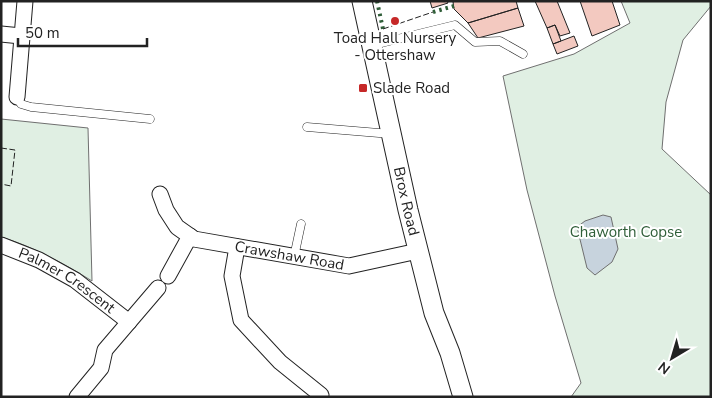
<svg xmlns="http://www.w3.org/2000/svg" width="712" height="398" font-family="'Nunito Sans',sans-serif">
<rect width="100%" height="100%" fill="#fff"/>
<path fill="#e0efe3" stroke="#6f6f6f" d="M 621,1 L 711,1 L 711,6 L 683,40 L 666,102 L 662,149 L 711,195 L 711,397 L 571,397 L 581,383 L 555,296 L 527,190 L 503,76 L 574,54 L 630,23 Z
M 1,119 L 88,128 L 92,281 C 63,263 34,247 1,237 Z"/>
<path fill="#c7d3dd" stroke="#6f6f6f" d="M 603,215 L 611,217 L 618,249 L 612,262 L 595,275 L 587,268 L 577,227 L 585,221 Z"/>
<path fill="#f3c9c0" stroke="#222" d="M 430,1 L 447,1 L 448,3 L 432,8 Z
M 456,1 L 516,1 L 518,8 L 468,23 L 454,9 L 453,2 Z
M 535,1 L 557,1 L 570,33 L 560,36 L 555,25 L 547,28 Z
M 580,1 L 612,1 L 620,25 L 592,36 Z
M 518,8 L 524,26 L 478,38 L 468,23 Z
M 555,25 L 561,41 L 553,44 L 547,28 Z
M 574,36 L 578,46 L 557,54 L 553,44 Z"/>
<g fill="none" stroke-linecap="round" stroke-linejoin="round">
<defs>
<path id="service" d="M 373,45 L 455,25 L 475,42 L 500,41 L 523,54
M 17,97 L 21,104 L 31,107 L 150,119
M 307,127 L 391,134
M 294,257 L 301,224"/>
<g id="minor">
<path d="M 1,34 L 21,36"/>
<path d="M 17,97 L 25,1"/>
<path id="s1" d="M 160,194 L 166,210 L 177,227 L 194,239 L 349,266 L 418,251"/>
<path id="s2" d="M 1,245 L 39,260 L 75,280 L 129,322"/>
<path d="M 237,247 L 232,276 L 241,320 L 280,362 L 321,395"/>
<path d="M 168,276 L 190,236"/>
<path d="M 77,397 L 101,368 L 105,350 L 158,288"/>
</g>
<g id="tertiary">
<path id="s3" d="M 362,1 L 408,210 L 434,313 L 450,353 L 463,397"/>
</g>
</defs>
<use href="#service" stroke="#222" stroke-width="9"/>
<use href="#minor" stroke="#222" stroke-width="17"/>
<use href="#tertiary" stroke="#222" stroke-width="21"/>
<use href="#service" stroke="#fff" stroke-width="8"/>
<use href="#minor" stroke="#fff" stroke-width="15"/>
<use href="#tertiary" stroke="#fff" stroke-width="19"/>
<path stroke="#2f5e38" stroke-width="4" stroke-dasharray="2.5 4" stroke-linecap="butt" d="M 377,1 L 383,29
M 433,12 L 454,6"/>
<path stroke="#222" stroke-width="1" stroke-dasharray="6 2.5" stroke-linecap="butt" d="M 383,29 L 433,12
M 1,148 L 15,150 L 11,186 L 1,184"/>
</g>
<g fill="#c62828" stroke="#fff" stroke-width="2">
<circle cx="395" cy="21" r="5"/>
<rect x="358" y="83" width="10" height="10" rx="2.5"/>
</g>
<g text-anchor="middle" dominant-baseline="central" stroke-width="4" stroke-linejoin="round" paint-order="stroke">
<g font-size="15" fill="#222" stroke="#fff">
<text x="395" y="38">Toad Hall Nursery<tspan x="395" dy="17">- Ottershaw</tspan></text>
<text x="373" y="88" text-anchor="start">Slade Road</text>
</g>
<g font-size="15" fill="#222" stroke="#fff">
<text stroke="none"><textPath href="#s3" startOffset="205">Brox Road</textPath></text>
<text stroke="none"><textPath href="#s1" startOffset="155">Crawshaw Road</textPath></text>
<text stroke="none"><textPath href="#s2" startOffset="75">Palmer Crescent</textPath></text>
</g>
<g font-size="15" fill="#2f5e38" stroke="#fff">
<text x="626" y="232">Chaworth Copse</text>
</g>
</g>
<rect width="712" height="398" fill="none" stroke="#222222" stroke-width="5"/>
<g transform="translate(672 358) rotate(218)" stroke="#ffffff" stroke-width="4" paint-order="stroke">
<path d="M0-4L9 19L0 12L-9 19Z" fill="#222222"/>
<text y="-8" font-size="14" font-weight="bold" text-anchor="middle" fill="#222222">N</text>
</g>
<path d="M18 38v8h129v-8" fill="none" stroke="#222222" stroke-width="2.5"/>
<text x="25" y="38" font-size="15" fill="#222222" stroke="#ffffff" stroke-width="4" paint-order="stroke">50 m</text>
</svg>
